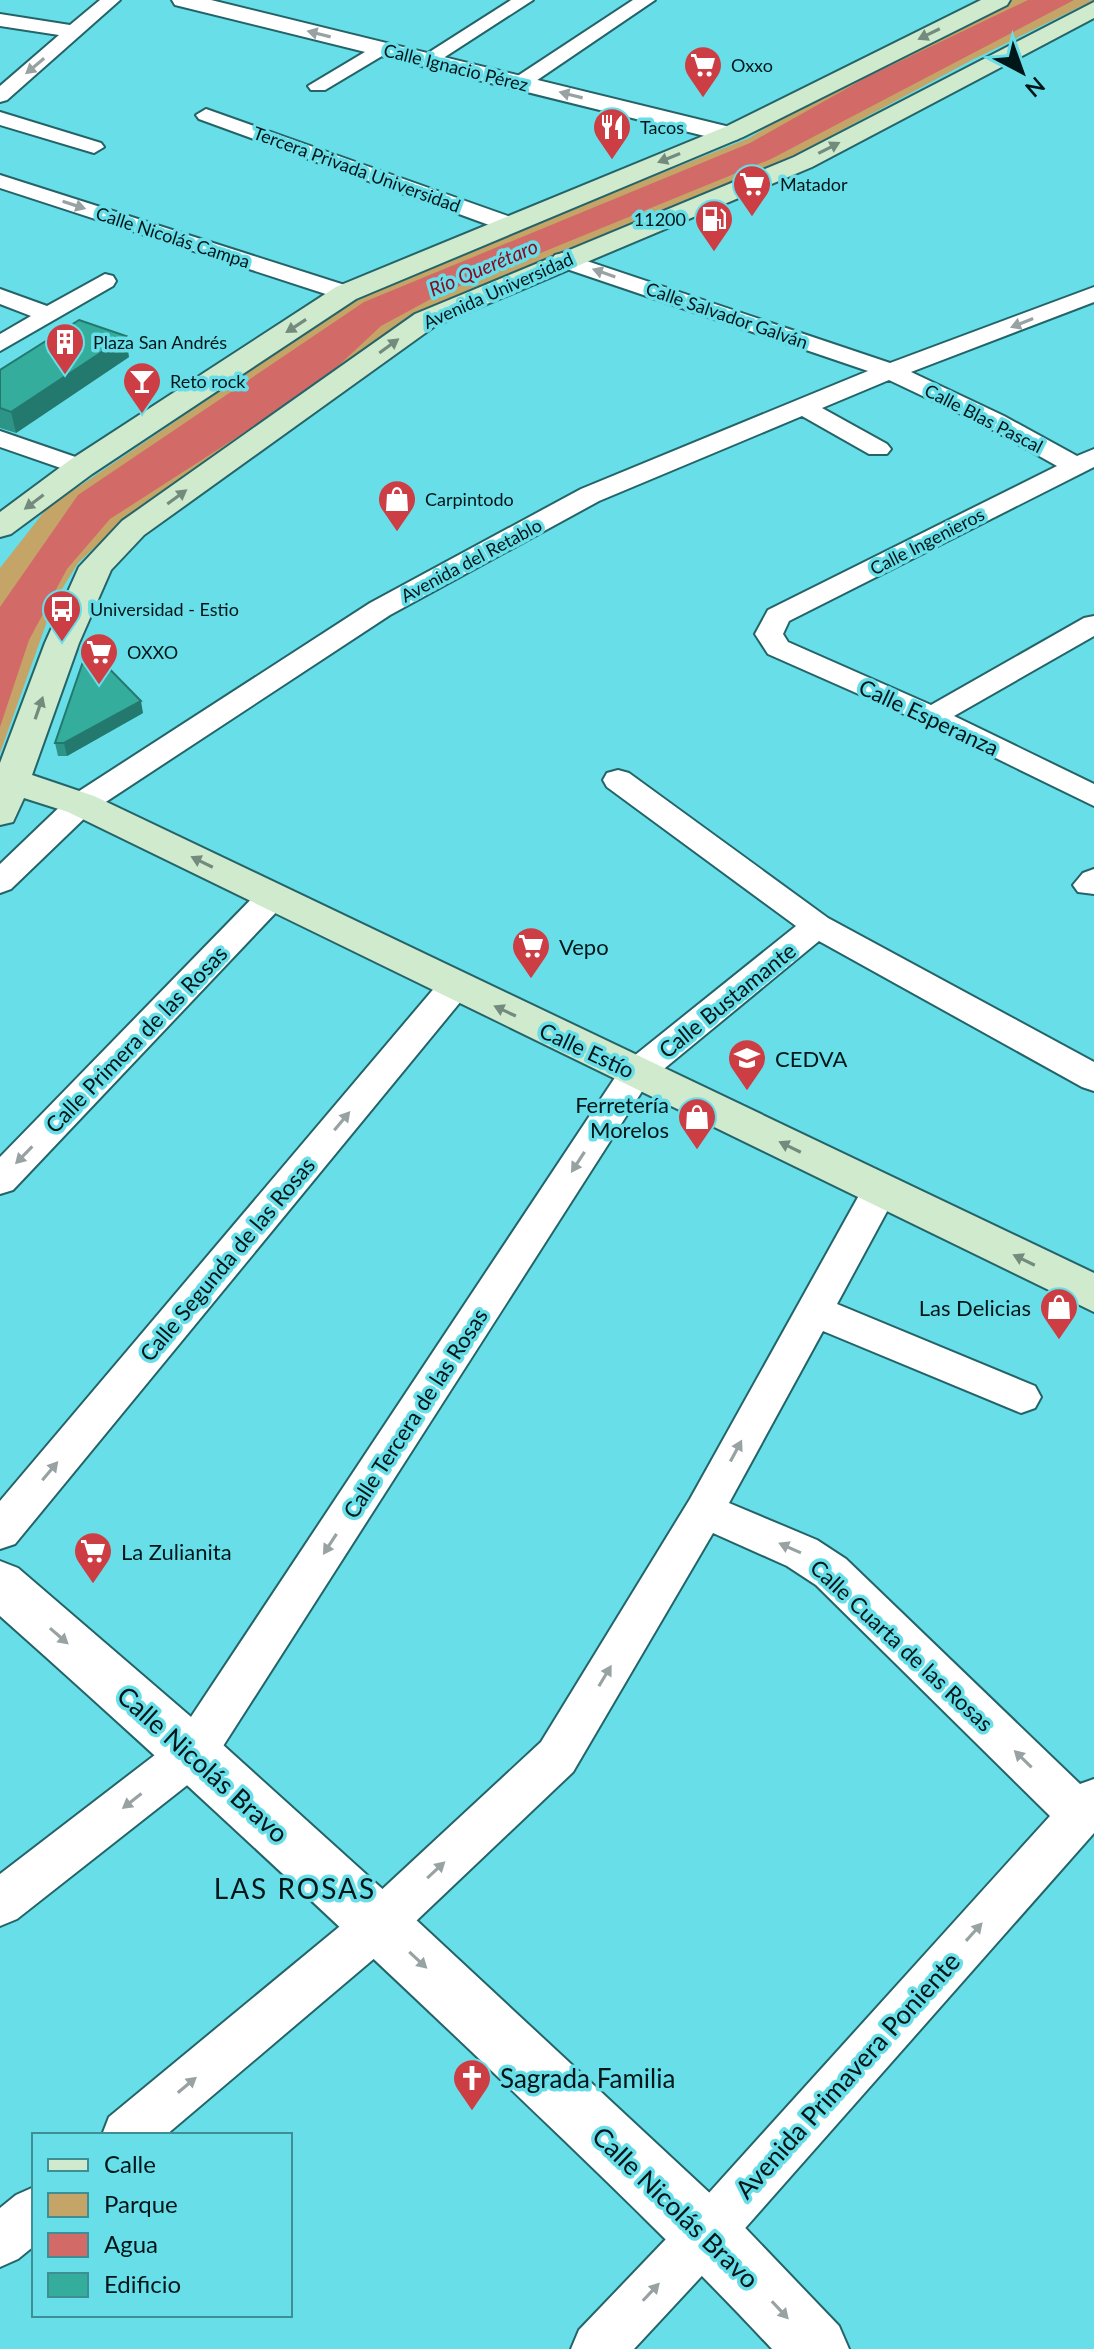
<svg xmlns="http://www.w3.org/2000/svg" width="1094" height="2349" font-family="Lato,sans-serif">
<rect width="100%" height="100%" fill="#68dee8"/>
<path fill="#c5a467" d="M 1013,0 L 1094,0 L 972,60 L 773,167 L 560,252 L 413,317 L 355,356 L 124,520 L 78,563 L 54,602 L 0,753 L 0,568 L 47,508 L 370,290 L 749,138 L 843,82 Z"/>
<path fill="#d26a68" d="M 1028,0 L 1074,0 L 771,159 L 440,294 L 381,326 L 336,368 L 284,407 L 110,519 L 67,569 L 29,640 L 0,727 L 0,607 L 78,495 L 364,302 L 750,143 L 867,77 Z"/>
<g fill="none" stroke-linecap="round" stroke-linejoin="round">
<defs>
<path id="minor" d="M 100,0 L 120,0 L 7,100 L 0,102 L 0,86 L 59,35 L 0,26 L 0,14 L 70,25 Z
M 511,0 L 533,0 L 434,64 L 427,66 L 417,60 Z
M 633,0 L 655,0 L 527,87 L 513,87 L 510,83 L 513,79 Z
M 380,43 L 387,45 L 390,49 L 387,53 L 325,90 L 311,90 L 308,86 Z
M 206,109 L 516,219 L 519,224 L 508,231 L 500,229 L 199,119 L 196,115 Z
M 0,112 L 101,143 L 104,147 L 94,153 L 0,125 Z
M 0,175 L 354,288 L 357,293 L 354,298 L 338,298 L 0,188 Z
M 563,253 L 890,363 L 1094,287 L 1094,302 L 911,372 L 1004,416 L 1077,456 L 1094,449 L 1094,467 L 789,621 L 783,634 L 788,642 L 931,705 L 1084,618 L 1094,616 L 1094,636 L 954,716 L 1094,784 L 1094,806 L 922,722 L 768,654 L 755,634 L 768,610 L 1057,466 L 986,426 L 889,380 L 822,408 L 887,444 L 891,449 L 887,454 L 869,454 L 802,416 L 599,501 L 390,615 L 92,811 L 11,889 L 0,893 L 0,864 L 70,797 L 370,603 L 581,489 L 868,371 L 555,265 L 552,260 L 555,255 Z
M 105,274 L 113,276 L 116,281 L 113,286 L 0,351 L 0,334 L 31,316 L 0,304 L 0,289 L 47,306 Z
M 0,431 L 90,462 L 94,467 L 90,472 L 81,475 L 0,447 Z
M 618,770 L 629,773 L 828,918 L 1094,1062 L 1094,1091 L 1082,1087 L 819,941 L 648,1082 L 209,1768 L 17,1919 L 0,1926 L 0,1874 L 177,1738 L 624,1064 L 796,926 L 607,787 L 603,780 L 607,773 Z
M 1094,869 L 1094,894 L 1078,892 L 1073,885 L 1083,873 Z
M 272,886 L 283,889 L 288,897 L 283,905 L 13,1190 L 0,1194 L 0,1157 L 261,889 Z
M 454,975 L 466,979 L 471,987 L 466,995 L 15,1544 L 0,1549 L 0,1501 L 442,979 Z
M 880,1177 L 893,1181 L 898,1191 L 837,1304 L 1035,1386 L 1041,1397 L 1035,1408 L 1021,1413 L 823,1331 L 729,1503 L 817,1540 L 846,1559 L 1080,1784 L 1094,1779 L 1094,1833 L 725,2251 L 634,2349 L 571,2349 L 579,2330 L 689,2215 L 1050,1816 L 816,1585 L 787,1566 L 713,1533 L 573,1772 L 396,1940 L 166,2135 L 102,2135 L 109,2117 L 362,1908 L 541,1742 L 690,1499 L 867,1181 Z
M 34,2187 L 34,2246 L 18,2259 L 0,2267 L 0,2208 L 16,2195 Z"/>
<path id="tertiary" d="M 172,0 L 211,0 L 738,129 L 742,134 L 738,139 L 729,142 L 175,5 Z
M 0,1561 L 18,1568 L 212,1735 L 399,1904 L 729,2211 L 839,2326 L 849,2349 L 772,2349 C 675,2245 573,2149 471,2051 C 316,1904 160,1758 0,1616 Z"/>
<path id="secondary" d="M 981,0 L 1010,0 L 1007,5 L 743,137 L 356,299 L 92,474 L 11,534 L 0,537 L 0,512 L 70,460 L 336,287 L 725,127 Z
M 1094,2 L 1094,18 L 812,167 L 435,326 L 144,535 L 111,570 L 79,643 L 32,775 L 94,796 L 1094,1273 L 1094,1312 L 68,812 L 24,798 L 13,822 L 0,825 L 0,763 L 45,643 L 79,567 L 122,521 L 415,314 L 794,157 Z"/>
</defs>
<use href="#minor" stroke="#246469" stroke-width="4"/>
<use href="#tertiary" stroke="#246469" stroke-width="4"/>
<use href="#secondary" stroke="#246469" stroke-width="4"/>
<use href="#minor" fill="#fff" fill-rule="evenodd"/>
<use href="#tertiary" fill="#fff" fill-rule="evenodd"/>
<use href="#secondary" fill="#d0eace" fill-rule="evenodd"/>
</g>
<path fill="#2d9587" d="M 129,357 L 16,433 L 0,428 L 0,370 Z
M 143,713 L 67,756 L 58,756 L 55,743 Z"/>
<path fill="#24796e" d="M 126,336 L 129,357 L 16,433 L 11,412 Z
M 141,701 L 143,713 L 67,756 L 64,743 Z"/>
<path fill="#34ad9d" stroke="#24796e" stroke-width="2" d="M 79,320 L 126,336 L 11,412 L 0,408 L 0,370 Z
M 88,647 L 141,701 L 64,743 L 55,743 Z"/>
<defs><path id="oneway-solid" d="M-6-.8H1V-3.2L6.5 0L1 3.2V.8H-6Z" transform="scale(2)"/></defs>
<g fill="#99a2a3">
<use href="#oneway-solid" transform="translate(319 34) rotate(-166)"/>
<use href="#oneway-solid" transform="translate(35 66) rotate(140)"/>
<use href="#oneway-solid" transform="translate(571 95) rotate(-166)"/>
<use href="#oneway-solid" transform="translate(74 205) rotate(18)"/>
<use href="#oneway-solid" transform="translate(604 273) rotate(-161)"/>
<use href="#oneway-solid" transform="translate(1022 323) rotate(158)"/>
<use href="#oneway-solid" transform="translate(342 1121) rotate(-50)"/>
<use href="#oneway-solid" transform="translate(24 1155) rotate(134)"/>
<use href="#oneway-solid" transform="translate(578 1162) rotate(123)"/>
<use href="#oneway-solid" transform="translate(736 1451) rotate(-62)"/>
<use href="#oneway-solid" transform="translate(50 1471) rotate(-50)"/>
<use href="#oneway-solid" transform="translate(330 1544) rotate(123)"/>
<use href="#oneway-solid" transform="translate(790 1548) rotate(-156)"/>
<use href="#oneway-solid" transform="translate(59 1636) rotate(41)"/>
<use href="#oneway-solid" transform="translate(605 1676) rotate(-59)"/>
<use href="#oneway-solid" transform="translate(1023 1759) rotate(-136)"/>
<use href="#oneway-solid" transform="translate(132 1801) rotate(142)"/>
<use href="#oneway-solid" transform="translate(436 1870) rotate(-43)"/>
<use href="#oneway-solid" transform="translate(974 1932) rotate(-48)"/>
<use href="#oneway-solid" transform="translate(418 1960) rotate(43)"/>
<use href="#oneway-solid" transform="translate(187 2085) rotate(-40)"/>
<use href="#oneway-solid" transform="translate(651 2292) rotate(-47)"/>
<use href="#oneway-solid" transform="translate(780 2310) rotate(47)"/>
</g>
<g fill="#728b7d">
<use href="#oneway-solid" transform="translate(929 34) rotate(154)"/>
<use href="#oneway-solid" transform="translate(829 148) rotate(-27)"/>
<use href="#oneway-solid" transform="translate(669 158) rotate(158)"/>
<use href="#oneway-solid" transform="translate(296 326) rotate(147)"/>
<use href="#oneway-solid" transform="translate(389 346) rotate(-36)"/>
<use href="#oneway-solid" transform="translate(177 497) rotate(-36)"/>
<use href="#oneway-solid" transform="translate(34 502) rotate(143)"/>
<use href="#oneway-solid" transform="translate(39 708) rotate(-71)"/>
<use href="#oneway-solid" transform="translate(202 862) rotate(-154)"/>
<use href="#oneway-solid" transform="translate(505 1011) rotate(-155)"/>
<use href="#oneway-solid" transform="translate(790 1147) rotate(-154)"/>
<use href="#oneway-solid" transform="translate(1024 1260) rotate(-154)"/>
</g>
<defs>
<symbol id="supermarket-pin" viewBox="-11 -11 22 30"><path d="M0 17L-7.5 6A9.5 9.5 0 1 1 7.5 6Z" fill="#cd3e44" stroke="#68dee8"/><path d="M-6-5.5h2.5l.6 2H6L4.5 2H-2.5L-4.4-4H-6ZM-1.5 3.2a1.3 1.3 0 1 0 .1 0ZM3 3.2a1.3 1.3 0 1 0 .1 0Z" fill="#fff"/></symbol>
<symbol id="restaurant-pin" viewBox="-11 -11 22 30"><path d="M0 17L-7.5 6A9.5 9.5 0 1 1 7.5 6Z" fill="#cd3e44" stroke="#68dee8"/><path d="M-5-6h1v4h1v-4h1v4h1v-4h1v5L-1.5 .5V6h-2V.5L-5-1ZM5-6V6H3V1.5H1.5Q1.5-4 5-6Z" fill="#fff"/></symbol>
<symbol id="fuel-pin" viewBox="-11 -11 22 30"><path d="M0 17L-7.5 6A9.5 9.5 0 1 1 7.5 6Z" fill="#cd3e44" stroke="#68dee8"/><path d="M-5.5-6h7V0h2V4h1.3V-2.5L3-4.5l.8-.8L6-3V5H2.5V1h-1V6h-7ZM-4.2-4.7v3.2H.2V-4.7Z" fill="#fff"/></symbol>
<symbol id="building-pin" viewBox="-11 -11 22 30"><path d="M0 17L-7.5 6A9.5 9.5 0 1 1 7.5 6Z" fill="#cd3e44" stroke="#68dee8"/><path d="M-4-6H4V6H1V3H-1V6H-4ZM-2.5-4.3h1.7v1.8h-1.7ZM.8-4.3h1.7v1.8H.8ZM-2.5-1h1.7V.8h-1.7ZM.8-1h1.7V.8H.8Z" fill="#fff"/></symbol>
<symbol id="bar-pin" viewBox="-11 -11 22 30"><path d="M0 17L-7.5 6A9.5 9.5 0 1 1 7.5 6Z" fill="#cd3e44" stroke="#68dee8"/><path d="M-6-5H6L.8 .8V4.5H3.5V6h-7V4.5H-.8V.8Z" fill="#fff"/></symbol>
<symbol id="shop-pin" viewBox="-11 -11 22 30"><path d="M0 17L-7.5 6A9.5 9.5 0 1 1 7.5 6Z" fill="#cd3e44" stroke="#68dee8"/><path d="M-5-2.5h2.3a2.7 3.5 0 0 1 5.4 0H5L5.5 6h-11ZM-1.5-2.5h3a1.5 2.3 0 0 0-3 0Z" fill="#fff"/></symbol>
<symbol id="bus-pin" viewBox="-11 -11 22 30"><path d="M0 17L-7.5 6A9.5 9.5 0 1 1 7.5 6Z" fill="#cd3e44" stroke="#68dee8"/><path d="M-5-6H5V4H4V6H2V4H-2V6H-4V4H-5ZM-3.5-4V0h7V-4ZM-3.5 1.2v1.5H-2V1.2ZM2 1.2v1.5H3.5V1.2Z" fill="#fff"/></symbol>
<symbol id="school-pin" viewBox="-11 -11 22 30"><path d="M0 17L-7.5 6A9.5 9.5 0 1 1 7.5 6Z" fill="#cd3e44" stroke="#68dee8"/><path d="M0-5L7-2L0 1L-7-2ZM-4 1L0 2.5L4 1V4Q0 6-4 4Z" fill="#fff"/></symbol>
<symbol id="church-pin" viewBox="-11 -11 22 30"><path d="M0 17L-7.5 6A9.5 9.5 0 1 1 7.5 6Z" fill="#cd3e44" stroke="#68dee8"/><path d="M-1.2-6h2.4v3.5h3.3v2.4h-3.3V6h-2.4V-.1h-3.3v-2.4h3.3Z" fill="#fff"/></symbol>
</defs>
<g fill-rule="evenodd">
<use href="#supermarket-pin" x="681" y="43" width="44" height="60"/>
<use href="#restaurant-pin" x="590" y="105" width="44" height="60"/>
<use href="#supermarket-pin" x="730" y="162" width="44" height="60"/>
<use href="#fuel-pin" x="692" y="197" width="44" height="60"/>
<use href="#building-pin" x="43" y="320" width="44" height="60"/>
<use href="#bar-pin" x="120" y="359" width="44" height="60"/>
<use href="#shop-pin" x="375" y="477" width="44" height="60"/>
<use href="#bus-pin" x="40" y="587" width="44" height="60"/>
<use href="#supermarket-pin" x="77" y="630" width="44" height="60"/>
<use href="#supermarket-pin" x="509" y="924" width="44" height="60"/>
<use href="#school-pin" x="725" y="1036" width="44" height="60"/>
<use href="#shop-pin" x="675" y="1095" width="44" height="60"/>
<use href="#shop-pin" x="1037" y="1285" width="44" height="60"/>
<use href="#supermarket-pin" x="71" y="1529" width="44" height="60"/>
<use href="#church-pin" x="450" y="2056" width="44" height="60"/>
</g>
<g text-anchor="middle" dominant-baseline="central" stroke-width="7" stroke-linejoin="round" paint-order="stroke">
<g font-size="18" fill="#001719" stroke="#68dee8" text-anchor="start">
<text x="731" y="65">Oxxo</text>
<text x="640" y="127">Tacos</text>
<text x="780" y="184">Matador</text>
<text x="686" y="219" text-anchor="end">11200</text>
<text x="93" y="342">Plaza San Andrés</text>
<text x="170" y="381">Reto rock</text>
<text x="425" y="499">Carpintodo</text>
<text x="90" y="609">Universidad - Estio</text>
<text x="127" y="652">OXXO</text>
</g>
<g font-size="18" fill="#001719" stroke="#68dee8">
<text transform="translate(456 67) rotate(14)">Calle Ignacio Pérez</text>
<text transform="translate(357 169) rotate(20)">Tercera Privada Universidad</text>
<text transform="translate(173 237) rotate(18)">Calle Nicolás Campa</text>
<text transform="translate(498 290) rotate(-24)">Avenida Universidad</text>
<text transform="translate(727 315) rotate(19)">Calle Salvador Galván</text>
<text transform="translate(984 418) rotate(27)">Calle Blas Pascal</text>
<text transform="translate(927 541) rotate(-27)">Calle Ingenieros</text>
<text transform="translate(471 560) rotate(-28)">Avenida del Retablo</text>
</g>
<g font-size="20" font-style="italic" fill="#8e091e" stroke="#68dee8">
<text transform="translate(483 267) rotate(-23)">Río Querétaro</text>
</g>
<g font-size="22" fill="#001719" stroke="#68dee8">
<text transform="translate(929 717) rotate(25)">Calle Esperanza</text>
<text transform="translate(727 1000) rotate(-39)">Calle Bustamante</text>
<text transform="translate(136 1039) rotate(-46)">Calle Primera de las Rosas</text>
<text transform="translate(587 1050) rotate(25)">Calle Estío</text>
<text transform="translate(227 1259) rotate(-50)">Calle Segunda de las Rosas</text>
<text transform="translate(415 1413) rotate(-57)">Calle Tercera de las Rosas</text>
<text transform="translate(902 1645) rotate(43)">Calle Cuarta de las Rosas</text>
</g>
<g font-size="22" fill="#001719" stroke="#68dee8" text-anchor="start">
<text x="559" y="946">Vepo</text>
<text x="775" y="1058">CEDVA</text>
<text x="669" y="1104" text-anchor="end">Ferretería<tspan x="669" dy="25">Morelos</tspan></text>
<text x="1031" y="1307" text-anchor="end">Las Delicias</text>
<text x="121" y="1551">La Zulianita</text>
</g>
<g font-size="26" fill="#001719" stroke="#68dee8">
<text transform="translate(203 1764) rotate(42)">Calle Nicolás Bravo</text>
<text transform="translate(847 2075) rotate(-48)">Avenida Primavera Poniente</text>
<text transform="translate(676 2207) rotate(44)">Calle Nicolás Bravo</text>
</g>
<g font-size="26" fill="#001719" stroke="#68dee8" text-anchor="start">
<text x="500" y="2078">Sagrada Familia</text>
</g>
<g font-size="28" letter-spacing="2" fill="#001719" stroke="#68dee8">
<text x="295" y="1888">LAS ROSAS</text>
</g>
</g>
<rect x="32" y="2133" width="260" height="184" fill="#68dee8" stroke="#3e8e95" stroke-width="2"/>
<rect x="48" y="2159" width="40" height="12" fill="#d0eace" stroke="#3e8e95" stroke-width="2"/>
<text x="104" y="2173" font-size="24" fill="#001719">Calle</text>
<rect x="48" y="2193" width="40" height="24" fill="#c5a467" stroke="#3e8e95" stroke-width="2"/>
<text x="104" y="2213" font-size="24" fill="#001719">Parque</text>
<rect x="48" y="2233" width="40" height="24" fill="#d26a68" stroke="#3e8e95" stroke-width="2"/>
<text x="104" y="2253" font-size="24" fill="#001719">Agua</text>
<rect x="48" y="2273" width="40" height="24" fill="#34ad9d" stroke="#3e8e95" stroke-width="2"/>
<text x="104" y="2293" font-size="24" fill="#001719">Edificio</text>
<g transform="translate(1022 72) rotate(139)" stroke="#68dee8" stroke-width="6" paint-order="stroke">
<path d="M0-6L14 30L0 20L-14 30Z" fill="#001719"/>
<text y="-12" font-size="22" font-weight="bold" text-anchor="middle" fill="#001719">N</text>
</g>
</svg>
